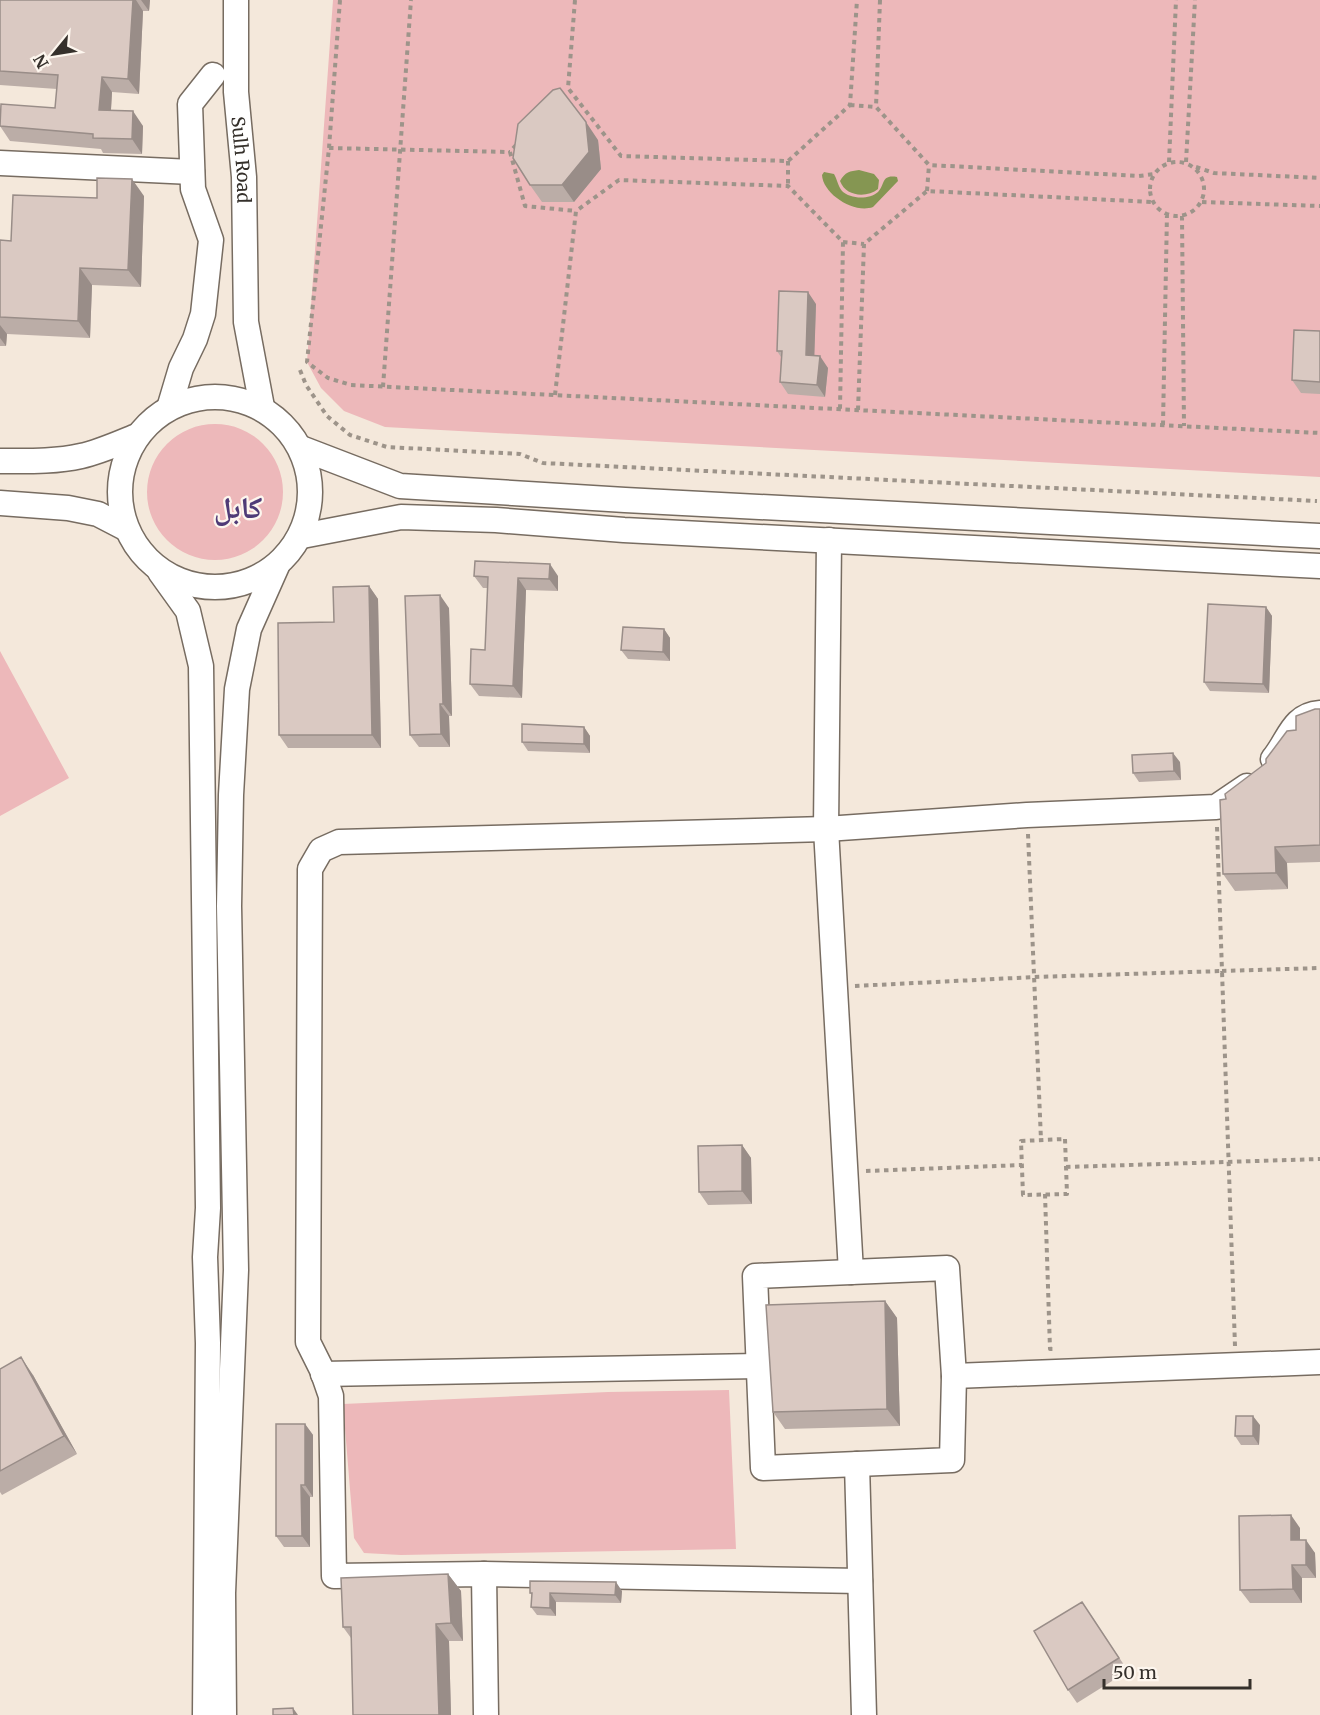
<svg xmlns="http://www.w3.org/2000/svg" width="1320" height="1715" font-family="Merriweather,'Noto Naskh Arabic',serif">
<rect width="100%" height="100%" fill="#f4e8db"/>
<path fill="#edb8ba" d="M 333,0 L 1320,0 L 1320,477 L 385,427 L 344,411 L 321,388 L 307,362 Z
M147 492a68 68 0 1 1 136 0a68 68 0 1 1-136 0Z
M 0,651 L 69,778 L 0,816 Z
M 729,1390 L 736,1549 L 401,1555 L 364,1553 L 354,1538 L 343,1404 L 608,1392 Z"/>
<path fill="#859652" d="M 859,170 L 874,174 L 879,180 L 878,189 C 867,198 846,197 840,181 C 845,172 850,171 859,170 Z
M 824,172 L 834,174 C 837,179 838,186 842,191 C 850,199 869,200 878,192 C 885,185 881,174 897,177 L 898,181 L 873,207 C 854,214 823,194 822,175 Z"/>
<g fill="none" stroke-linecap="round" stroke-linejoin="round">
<defs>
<g id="minor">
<path id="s1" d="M 236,0 L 236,92 L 244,177 L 246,322 L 262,407"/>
<path d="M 0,163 L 192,172"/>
<circle cx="215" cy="492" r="95"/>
<path d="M 170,405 L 181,368 L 195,339 L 203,314 L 211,240 L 193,189 L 190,104 L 213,75"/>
<path d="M 301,448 L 400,486 L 625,500 L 1320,536"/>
<path d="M 0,461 C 26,461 55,462 81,456 C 99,452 117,444 134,437"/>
<path d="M 0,503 L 68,508 L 98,514 L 125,528"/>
<path d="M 302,536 L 401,517 L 496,520 L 624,530 L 1320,566"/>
<path d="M 829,540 L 826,829 L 851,1272"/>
<path d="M 160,572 L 188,611 L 201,666 L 208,1208 L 205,1257 L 208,1343 L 205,1715"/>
<path d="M 1273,759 C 1289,740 1292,715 1320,713"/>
<path d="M 947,1268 L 954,1376 L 952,1460 L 763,1468 L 755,1276 Z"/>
<path d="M 323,1374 L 758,1366"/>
<path d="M 954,1376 L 1320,1362"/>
<path d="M 857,1464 L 864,1715"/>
<path d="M 484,1574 L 860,1581"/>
<path d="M 224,1715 L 223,1593 L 236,1270 L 229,906 L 231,795 L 237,689 L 249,629 L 277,566"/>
<path d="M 486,1715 L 484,1574 L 334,1576 L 331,1396 L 322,1370 L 308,1342 L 310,869 L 321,850 L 339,842 L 826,829 L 1027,815 L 1216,807 L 1247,786"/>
</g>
</defs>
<use href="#minor" stroke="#776c61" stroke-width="27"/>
<path stroke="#9d948a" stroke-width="4" stroke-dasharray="4.5 4.5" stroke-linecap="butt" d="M 340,0 L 329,148 L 307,362 L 328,378 L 351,385 L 1320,433
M 575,0 L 568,88 L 621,156 L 788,161 L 850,105 L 857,0
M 880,0 L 876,107 L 929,165 L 1139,176 L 1154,174
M 850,105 L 876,107
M 516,145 L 510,152 L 525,206 L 576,211
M 329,148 L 510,152
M 788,161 L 788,186
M1150 189a27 27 0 1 1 54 0a27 27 0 1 1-54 0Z
M 1169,162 L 1176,0
M 1186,162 L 1195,0
M 1196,167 L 1214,173 L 1320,178
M 927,191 L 929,165
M 1202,202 L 1320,206
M 1182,216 L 1184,426
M 843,242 L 864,244
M 300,370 L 306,385 L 327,416 L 350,435 L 387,447 L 520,454 L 543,463 L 1317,501
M 383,387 L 411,0
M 555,395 L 576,211 L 619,180 L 788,186 L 843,242 L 840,409
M 858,410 L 864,244 L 927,191 L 1153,202
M 1163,425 L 1167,213
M 1217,827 L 1222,971 L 1320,968
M 1028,834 L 1041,1140
M 855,986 L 1035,977 L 1222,971 L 1235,1346
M 1065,1139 L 1067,1194 L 1023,1195 L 1021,1141 Z
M 1066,1167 L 1320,1159
M 866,1171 L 1022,1165
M 1045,1194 L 1050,1349 L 1054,1349"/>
<use href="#minor" stroke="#fff" stroke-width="24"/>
</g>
<path fill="#bbada7" d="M 0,0 L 150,0 L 149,11 L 143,11 L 139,94 L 112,92 L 111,110 L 143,126 L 142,154 L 103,153 L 101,149 L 10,141 L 0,126 L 0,121 L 55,108 L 57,89 L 0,85 Z
M 598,140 L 601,169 L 574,202 L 542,202 L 530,185 Z
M 144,196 L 141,287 L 92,285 L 90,338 L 7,334 L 6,346 L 0,346 L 0,240 L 11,241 L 97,198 Z
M 816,304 L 814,356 L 828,368 L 825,397 L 788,394 L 780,382 L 781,357 L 777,351 Z
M 1320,331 L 1320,394 L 1301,393 L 1292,380 Z
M 474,576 L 558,576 L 558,591 L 526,590 L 522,698 L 479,696 L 470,684 L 485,650 L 488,588 L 483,588 Z
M 369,586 L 378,599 L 381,748 L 288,748 L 279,735 L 334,622 Z
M 1266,607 L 1272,616 L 1269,693 L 1210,691 L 1204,682 Z
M 449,608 L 452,716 L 449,716 L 450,747 L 419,747 L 410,735 Z
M 664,629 L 670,638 L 670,661 L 628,659 L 621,650 Z
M 1320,709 L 1320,862 L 1287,863 L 1288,889 L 1235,891 L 1223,874 L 1226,799 L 1266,763 Z
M 584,727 L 590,736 L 590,753 L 528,751 L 522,742 Z
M 1180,762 L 1181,780 L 1139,782 L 1133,773 Z
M 742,1145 L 751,1158 L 752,1204 L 708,1205 L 699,1192 Z
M 885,1301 L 897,1318 L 900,1426 L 785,1429 L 773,1412 Z
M 0,1369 L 33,1375 L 77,1454 L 2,1495 L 0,1492 Z
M 305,1424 L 313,1435 L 313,1497 L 310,1497 L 310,1547 L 284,1547 L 276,1536 Z
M 1260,1425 L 1259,1445 L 1241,1445 L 1235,1436 Z
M 1300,1528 L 1300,1540 L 1315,1553 L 1316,1578 L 1302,1578 L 1302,1603 L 1250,1603 L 1240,1590 Z
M 448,1574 L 461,1591 L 463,1641 L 449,1641 L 451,1715 L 353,1715 L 351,1638 L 343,1627 Z
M 622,1591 L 621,1603 L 556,1602 L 556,1616 L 537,1615 L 531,1607 L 532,1595 L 530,1593 Z
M 1091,1615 L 1128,1671 L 1077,1703 L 1068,1690 Z"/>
<path fill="#998d88" d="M 133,0 L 136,0 L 143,11 L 139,94 L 128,79 Z
M 141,0 L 150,0 L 149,11 Z
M 102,77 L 112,92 L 110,125 L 99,110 Z
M 133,111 L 143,126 L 142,154 L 132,139 Z
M 586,122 L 598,140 L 601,169 L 574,202 L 562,185 Z
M 132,179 L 144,196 L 141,287 L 128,270 Z
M 80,268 L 92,285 L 90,338 L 78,321 Z
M 808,292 L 816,304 L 814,367 L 806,355 Z
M 0,325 L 7,334 L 6,346 L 0,338 Z
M 820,356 L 828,368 L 825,397 L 817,385 Z
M 550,564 L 558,576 L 558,591 L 549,579 Z
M 518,578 L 526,590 L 522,698 L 513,686 Z
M 369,586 L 378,599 L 381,748 L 372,735 Z
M 440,595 L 449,608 L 452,716 L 443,704 Z
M 1266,607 L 1272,616 L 1269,693 L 1263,684 Z
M 664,629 L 670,638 L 670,661 L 663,652 Z
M 440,704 L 449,716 L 450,747 L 441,734 Z
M 584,727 L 590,736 L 590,753 L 584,744 Z
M 1173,753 L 1180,762 L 1181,780 L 1174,771 Z
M 1275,847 L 1287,863 L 1288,889 L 1276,873 Z
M 742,1145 L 751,1158 L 752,1204 L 742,1191 Z
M 885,1301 L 897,1318 L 900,1426 L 887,1409 Z
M 21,1357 L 33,1375 L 77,1454 L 64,1436 Z
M 1253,1416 L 1260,1425 L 1259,1445 L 1253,1436 Z
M 305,1424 L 313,1435 L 313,1497 L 305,1485 Z
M 301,1485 L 310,1497 L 310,1547 L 302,1536 Z
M 1291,1515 L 1300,1528 L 1300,1553 L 1291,1540 Z
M 1306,1540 L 1315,1553 L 1316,1578 L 1306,1565 Z
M 1292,1565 L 1302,1578 L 1302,1603 L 1293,1589 Z
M 448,1574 L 461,1591 L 463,1641 L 451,1623 Z
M 616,1582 L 622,1591 L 621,1603 L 615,1595 Z
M 550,1593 L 556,1602 L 556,1616 L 550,1608 Z
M 436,1624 L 449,1641 L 451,1715 L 439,1715 Z
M 293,1708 L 298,1715 L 294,1715 Z"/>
<path fill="#dac9c2" stroke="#998d88" stroke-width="1.5" d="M 0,0 L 133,0 L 128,79 L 102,77 L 99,110 L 133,111 L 132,139 L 93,138 L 93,134 L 0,126 L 1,104 L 55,108 L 58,75 L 0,71 Z
M 560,88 L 586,122 L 589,152 L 562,185 L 530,185 L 513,158 L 518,124 L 553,90 Z
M 97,178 L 132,179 L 128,270 L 80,268 L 78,321 L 0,317 L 0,240 L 11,241 L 13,195 L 97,198 Z
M 779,291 L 808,292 L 806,355 L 820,356 L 817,385 L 780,382 L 782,351 L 777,351 Z
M 1294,330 L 1320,331 L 1320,382 L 1292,380 Z
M 475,561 L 550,564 L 549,579 L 518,578 L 513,686 L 470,684 L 471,649 L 485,650 L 488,577 L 474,576 Z
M 369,586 L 372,735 L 279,735 L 278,623 L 334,622 L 333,587 Z
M 440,595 L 443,704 L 440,704 L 441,734 L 410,735 L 405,596 Z
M 1208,604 L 1266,607 L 1263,684 L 1204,682 Z
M 623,627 L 664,629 L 663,652 L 621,650 Z
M 1315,709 L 1320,709 L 1320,845 L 1275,847 L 1276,873 L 1223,874 L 1220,800 L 1226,799 L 1225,794 L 1266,763 L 1266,759 L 1287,731 L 1296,730 L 1296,716 Z
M 522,724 L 584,727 L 584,744 L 522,742 Z
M 1173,753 L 1174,771 L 1133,773 L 1132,755 Z
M 742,1145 L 742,1191 L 699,1192 L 698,1146 Z
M 885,1301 L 887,1409 L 773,1412 L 766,1305 Z
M 21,1357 L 64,1436 L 0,1471 L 0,1369 Z
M 1236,1416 L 1253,1416 L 1253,1436 L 1235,1436 Z
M 276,1424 L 305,1424 L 305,1485 L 301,1485 L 302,1536 L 276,1536 Z
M 1291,1515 L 1291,1540 L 1306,1540 L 1306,1565 L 1292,1565 L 1293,1589 L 1240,1590 L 1239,1516 Z
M 448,1574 L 451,1623 L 436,1624 L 439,1715 L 353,1715 L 351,1627 L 343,1627 L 341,1578 Z
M 530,1581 L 616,1582 L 615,1595 L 550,1593 L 550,1608 L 531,1607 L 532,1593 L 530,1593 Z
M 1082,1602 L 1119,1658 L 1068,1690 L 1034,1631 Z
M 293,1708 L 294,1715 L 273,1715 L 273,1709 Z"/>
<g text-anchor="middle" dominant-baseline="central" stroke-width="4.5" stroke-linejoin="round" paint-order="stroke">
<g font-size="18" fill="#35302b" stroke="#fdf6ee">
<text stroke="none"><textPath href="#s1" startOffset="160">Sulh Road</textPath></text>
</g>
<g font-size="30" font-weight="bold" fill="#4f3b77" stroke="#fdf6ee">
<text x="238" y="507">کابل</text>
</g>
</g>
<g transform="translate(54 54) rotate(240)" stroke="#fdf6ee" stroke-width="4.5" paint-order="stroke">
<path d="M0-4.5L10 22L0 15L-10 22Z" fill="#35302b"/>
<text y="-9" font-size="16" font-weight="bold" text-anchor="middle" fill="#35302b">N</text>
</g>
<path d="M1104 1679v9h146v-9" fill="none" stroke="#35302b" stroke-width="3"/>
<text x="1113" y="1679" font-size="18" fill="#35302b" stroke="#fdf6ee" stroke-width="4.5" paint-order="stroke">50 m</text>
</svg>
